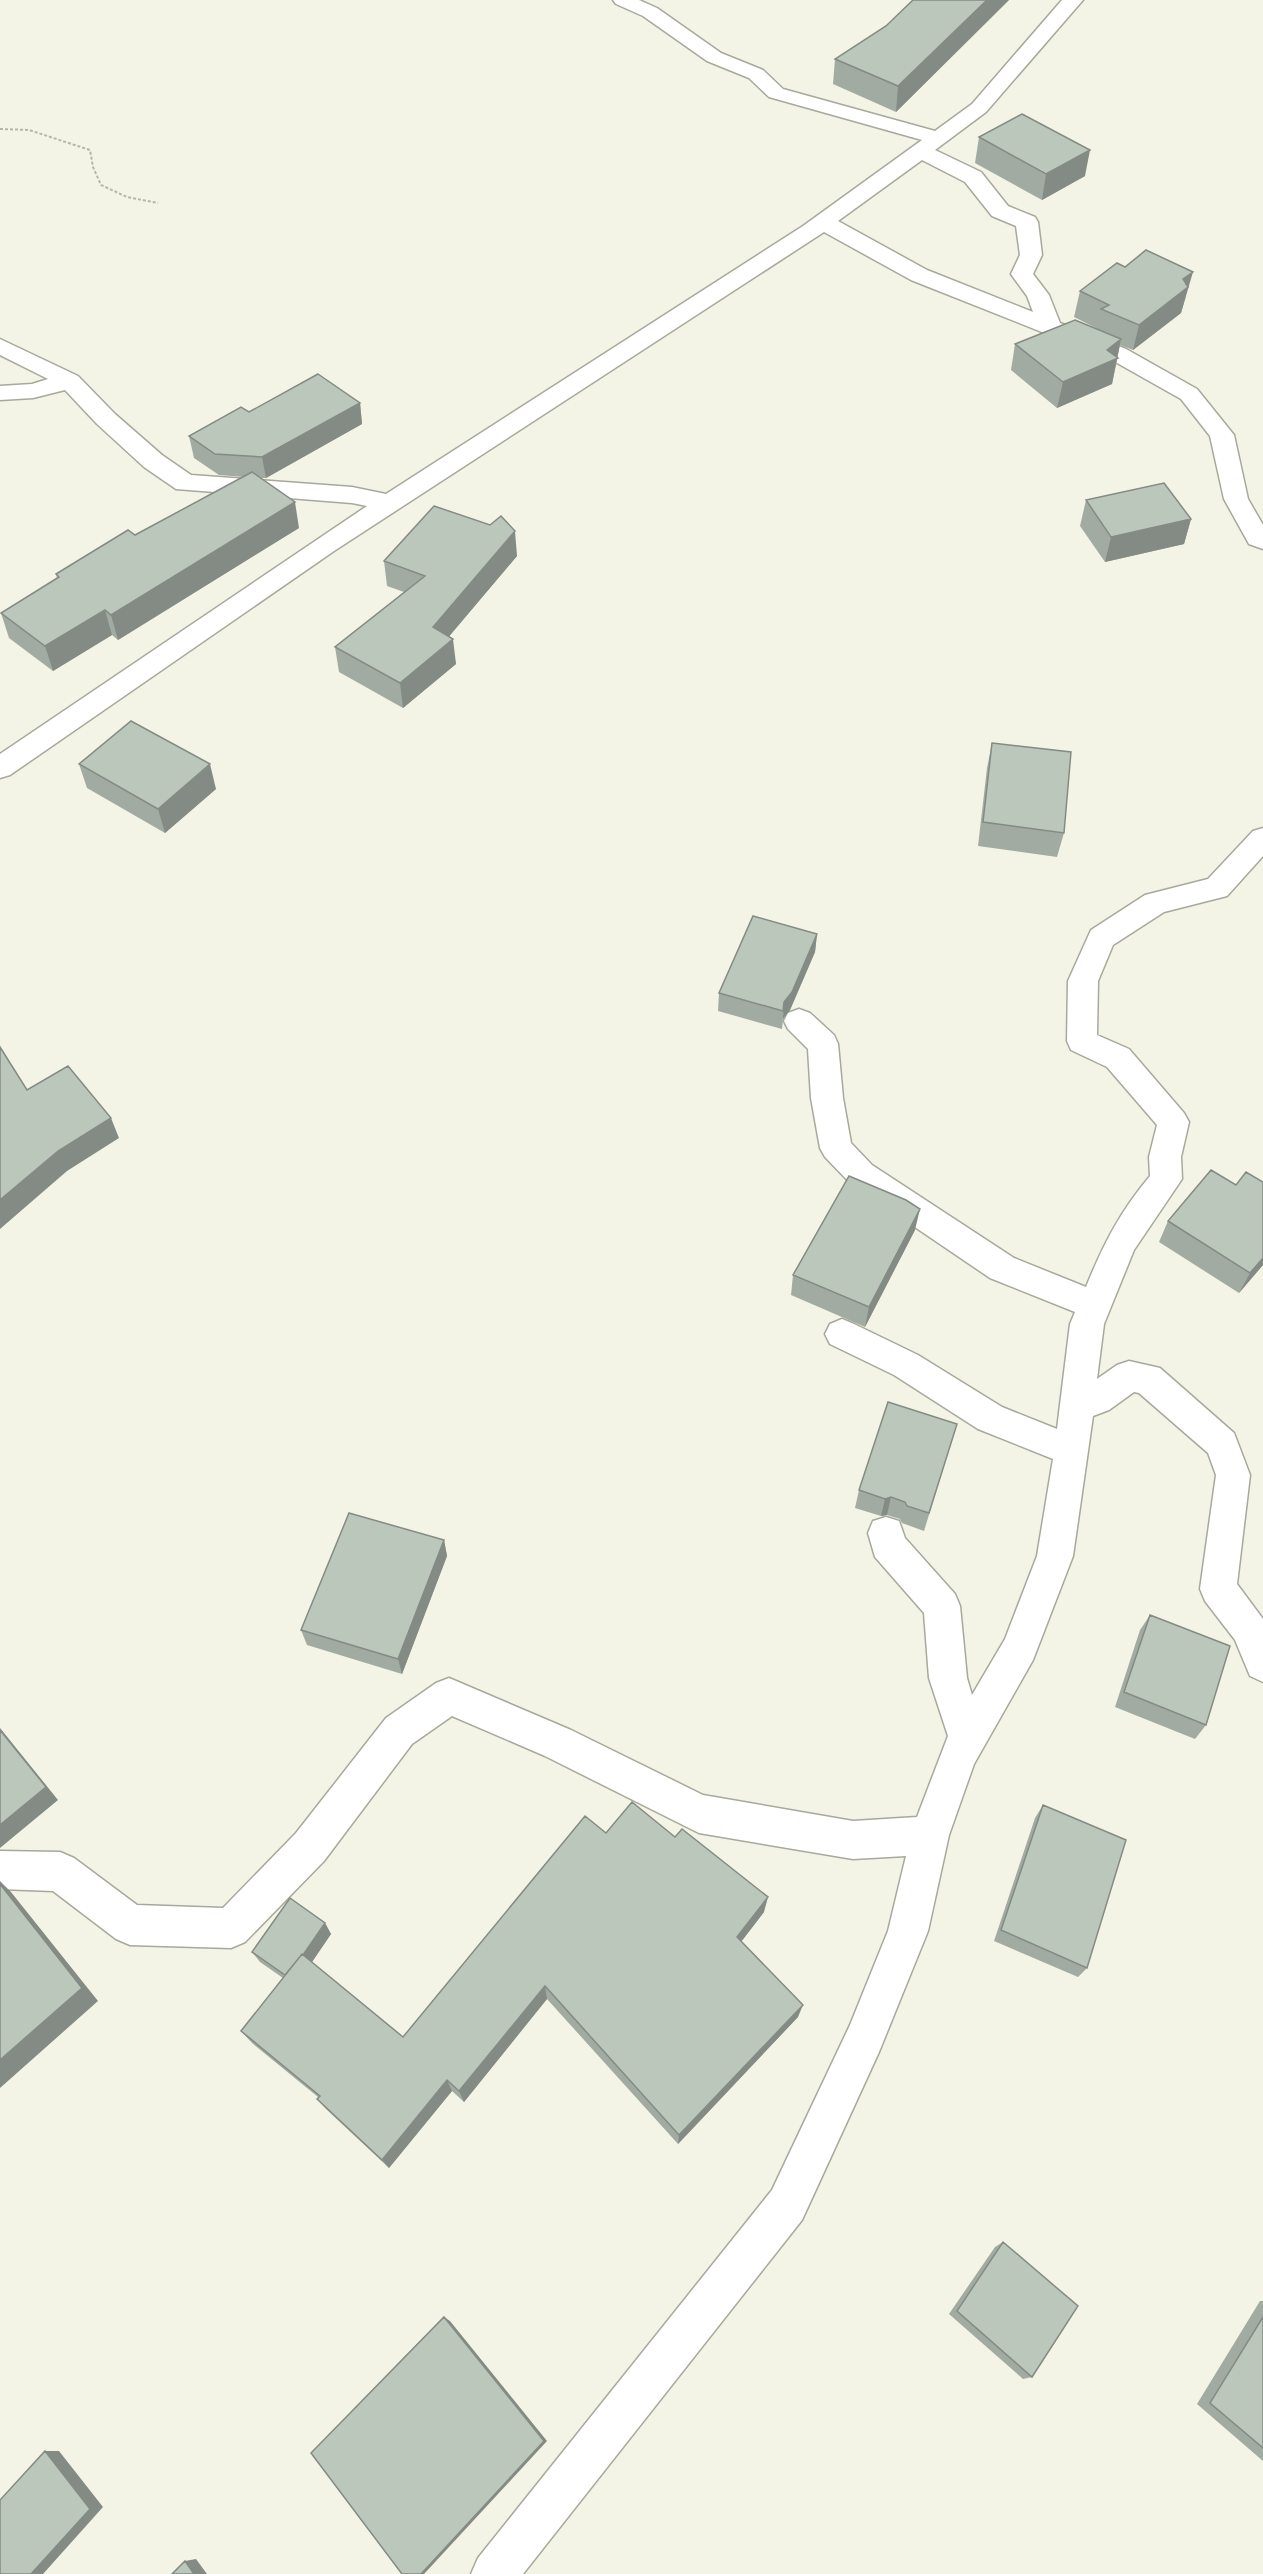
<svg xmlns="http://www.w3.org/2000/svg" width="1263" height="2574" font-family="'Sofia Sans Condensed',sans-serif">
<rect width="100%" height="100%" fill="#f3f4e6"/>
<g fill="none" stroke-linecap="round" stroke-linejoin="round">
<defs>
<path id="street" d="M 613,0 L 639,0 L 657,8 L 721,53 L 763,70 L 783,89 L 935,131 L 972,104 L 1062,0 L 1083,0 L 986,112 L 935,150 L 981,172 L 1008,206 L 1035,217 L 1038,222 L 1042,255 L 1033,274 L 1049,295 L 1060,323 L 1126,349 L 1197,389 L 1234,435 L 1248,499 L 1263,525 L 1263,549 L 1249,544 L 1224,499 L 1210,436 L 1181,399 L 1110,359 L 911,280 L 824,232 L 334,551 L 10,775 L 0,778 L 0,754 L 367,506 L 352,503 L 176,489 L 144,467 L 97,424 L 65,390 L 33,398 L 0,400 L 0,386 L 32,384 L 48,379 L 0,355 L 0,339 L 78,376 L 115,414 L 162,455 L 191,475 L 352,487 L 386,494 L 803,226 L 922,140 L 769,97 L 749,78 L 707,61 L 643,16 L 616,4 ZM 922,160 L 965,182 L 992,216 L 1016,226 L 1020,255 L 1011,274 L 1027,296 L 1033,312 L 927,270 L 838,221 Z
M 1263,828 L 1263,856 L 1227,896 L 1164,912 L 1113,945 L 1098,981 L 1097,1035 L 1129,1049 L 1184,1113 L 1189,1122 L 1181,1157 L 1182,1179 L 1134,1250 L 1104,1324 L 1097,1379 L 1117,1365 L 1129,1361 L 1160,1368 L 1234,1433 L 1250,1475 L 1237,1584 L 1263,1619 L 1263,1682 L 1250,1676 L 1235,1640 L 1205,1601 L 1200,1589 L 1216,1475 L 1208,1453 L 1139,1393 L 1134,1392 L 1109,1410 L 1093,1416 L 1073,1556 L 1033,1660 L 974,1764 L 949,1835 L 928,1931 L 879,2052 L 802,2220 L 523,2574 L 471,2574 L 478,2558 L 772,2190 L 850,2025 L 888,1931 L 906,1856 L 853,1859 L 699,1833 L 545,1756 L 452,1716 L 412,1744 L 324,1861 L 245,1942 L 231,1948 L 130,1945 L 116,1939 L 53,1891 L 0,1889 L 0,1851 L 60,1852 L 74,1858 L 137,1905 L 223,1908 L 296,1833 L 386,1718 L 436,1683 L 449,1678 L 571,1730 L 703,1795 L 853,1821 L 917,1817 L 948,1736 L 929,1678 L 924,1613 L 875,1557 L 868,1533 L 873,1521 L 886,1517 L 899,1521 L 905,1538 L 955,1594 L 960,1606 L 967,1678 L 972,1695 L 1005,1639 L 1037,1556 L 1053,1459 L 978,1429 L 894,1375 L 830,1344 L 825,1334 L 830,1324 L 842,1319 L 854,1324 L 918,1355 L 1002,1407 L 1057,1429 L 1070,1324 L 1075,1312 L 990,1278 L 850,1183 L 825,1157 L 820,1148 L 811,1098 L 808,1049 L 788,1029 L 784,1021 L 788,1013 L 799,1009 L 810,1013 L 834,1035 L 838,1044 L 843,1098 L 851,1143 L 872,1165 L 1014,1258 L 1086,1287 C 1104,1243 1120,1212 1150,1176 L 1149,1157 L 1157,1125 L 1107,1067 L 1071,1050 L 1067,1041 L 1068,981 L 1091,930 L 1145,895 L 1208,879 L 1253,831 Z"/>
</defs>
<use href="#street" stroke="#a7a99b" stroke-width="3"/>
<path stroke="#b5b6ab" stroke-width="2" stroke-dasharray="3 2" stroke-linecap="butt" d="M 0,129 L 29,130 L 90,150 L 93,167 L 101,185 L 127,197 L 158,203"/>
<use href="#street" fill="#fff" fill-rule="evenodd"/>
</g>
<path fill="#a2aba2" d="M 913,0 L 1009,0 L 896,112 L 833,84 L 835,59 L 886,26 Z
M 979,137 L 1085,176 L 1042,200 L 975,163 Z
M 1080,291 L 1186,298 L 1185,299 L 1181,313 L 1133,350 L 1120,345 L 1112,384 L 1057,408 L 1011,370 L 1015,344 L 1096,328 L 1074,317 Z
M 360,403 L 362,424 L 266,478 L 260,478 L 299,528 L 118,640 L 112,635 L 53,671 L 9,638 L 1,613 L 57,578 L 56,574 L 135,535 L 244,477 L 219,475 L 194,458 L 189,436 L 249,412 Z
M 1086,500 L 1191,519 L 1184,544 L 1105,562 L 1080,526 Z
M 517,556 L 449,636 L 456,664 L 403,708 L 339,672 L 335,647 L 404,592 L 387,586 L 384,561 Z
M 992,743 L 1064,833 L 1057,857 L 978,846 L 987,768 Z
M 79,764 L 216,789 L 165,833 L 87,788 Z
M 817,934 L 815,952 L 790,1010 L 783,1019 L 782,1029 L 718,1011 L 719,993 Z
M 1263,1182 L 1263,1265 L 1239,1293 L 1159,1242 L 1168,1221 L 1236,1185 Z
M 915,1230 L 865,1327 L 791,1295 L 793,1275 Z
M 957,1424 L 924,1531 L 902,1523 L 900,1519 L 887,1515 L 881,1516 L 855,1508 L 859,1490 Z
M 444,1540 L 447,1556 L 402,1674 L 307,1645 L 301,1630 Z
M 1150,1615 L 1206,1725 L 1195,1739 L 1115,1707 L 1140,1630 Z
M 1043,1805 L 1087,1968 L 1078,1977 L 994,1941 L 1035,1818 Z
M 606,1833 L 764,1912 L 741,1942 L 798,2017 L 678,2144 L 547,1999 L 464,2102 L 452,2091 L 389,2168 L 326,2109 L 317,2099 L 318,2097 L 252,2043 L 241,2031 L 283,1978 L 260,1962 L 252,1952 L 325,1923 L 331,1934 L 312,1962 L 403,2037 Z
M 1003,2242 L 1032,2377 L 1023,2379 L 949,2314 L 995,2247 Z
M 1260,2301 L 1263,2301 L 1263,2461 L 1197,2404 Z"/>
<path fill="#848b84" d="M 987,0 L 1009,0 L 896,112 L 898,86 Z
M 1090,150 L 1085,176 L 1042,200 L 1046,174 Z
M 1193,272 L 1181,313 L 1133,350 L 1139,325 L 1183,279 Z
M 1121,339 L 1112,384 L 1057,408 L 1063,382 Z
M 360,403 L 362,424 L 266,478 L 262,457 Z
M 295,502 L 299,528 L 118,640 L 111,615 Z
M 1191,519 L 1184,544 L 1105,562 L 1111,537 Z
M 515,531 L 517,556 L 436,652 L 433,627 Z
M 105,610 L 112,635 L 53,671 L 45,646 Z
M 453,639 L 456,664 L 403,708 L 400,683 Z
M 210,764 L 216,789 L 165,833 L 158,809 Z
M 817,934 L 815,952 L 790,1010 L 783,1019 L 784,1002 Z
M 111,1118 L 119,1138 L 67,1171 L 0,1229 L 0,1200 L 58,1151 Z
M 920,1209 L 915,1230 L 865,1327 L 869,1307 Z
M 1263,1258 L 1263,1265 L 1239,1293 L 1250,1273 Z
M 891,1497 L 887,1515 L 881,1516 L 885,1499 Z
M 444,1540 L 447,1556 L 402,1674 L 398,1659 Z
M 0,1728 L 58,1800 L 0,1848 Z
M 0,1881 L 11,1892 L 98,2001 L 0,2088 Z
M 768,1897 L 764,1912 L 734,1951 L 737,1937 Z
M 325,1923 L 331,1934 L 295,1987 L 288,1977 Z
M 545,1986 L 547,1999 L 464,2102 L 459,2091 Z
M 803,2005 L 798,2017 L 678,2144 L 679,2135 Z
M 447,2080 L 452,2091 L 389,2168 L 382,2160 Z
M 444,2317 L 450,2321 L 547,2441 L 424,2574 L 421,2574 Z
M 45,2451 L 59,2451 L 103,2507 L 43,2574 L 31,2574 Z
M 196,2559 L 207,2574 L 194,2574 L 185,2561 Z"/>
<path fill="#bcc7bc" stroke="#848b84" stroke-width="1.5" d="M 913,0 L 987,0 L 898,86 L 835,59 L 886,26 Z
M 1022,114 L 1090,150 L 1046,174 L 979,137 Z
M 1146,250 L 1193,272 L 1183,279 L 1188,287 L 1139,325 L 1101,309 L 1109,305 L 1080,291 L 1117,263 L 1125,267 Z
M 1075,320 L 1121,339 L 1107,350 L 1118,358 L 1063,382 L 1015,344 Z
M 318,374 L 360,403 L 262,457 L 215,454 L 189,436 L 241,407 L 249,412 Z
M 252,472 L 295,502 L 111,615 L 105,610 L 45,646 L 1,613 L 59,577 L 56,574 L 128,530 L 135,535 Z
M 1164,483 L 1191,519 L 1111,537 L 1086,500 Z
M 434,506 L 490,525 L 501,516 L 515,531 L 433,627 L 453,639 L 400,683 L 335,647 L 425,576 L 384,561 Z
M 131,721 L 210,764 L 158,809 L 79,764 Z
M 992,743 L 1071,752 L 1064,833 L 983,822 Z
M 753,916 L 817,934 L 792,992 L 784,1002 L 783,1011 L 719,993 Z
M 0,1047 L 27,1090 L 68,1066 L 111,1118 L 58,1151 L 0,1200 Z
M 1211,1170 L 1236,1185 L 1246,1172 L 1263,1182 L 1263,1258 L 1250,1273 L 1168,1221 Z
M 849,1176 L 906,1200 L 920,1209 L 869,1307 L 793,1275 Z
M 888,1402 L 957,1424 L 929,1513 L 907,1506 L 905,1502 L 891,1497 L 885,1499 L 859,1490 Z
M 349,1513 L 444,1540 L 398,1659 L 301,1630 Z
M 1150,1615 L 1230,1646 L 1206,1725 L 1124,1692 Z
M 0,1730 L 46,1787 L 0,1825 Z
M 632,1802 L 675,1837 L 682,1829 L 768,1897 L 737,1937 L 803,2005 L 679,2135 L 545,1986 L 459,2091 L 447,2080 L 382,2160 L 317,2099 L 320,2096 L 241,2031 L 302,1954 L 403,2037 L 585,1816 L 606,1833 Z
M 1043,1805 L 1126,1840 L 1087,1968 L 1001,1930 Z
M 0,1884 L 82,1988 L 0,2060 Z
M 290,1898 L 325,1923 L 303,1955 L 302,1954 L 285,1975 L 252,1952 Z
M 1003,2242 L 1078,2306 L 1032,2377 L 957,2311 Z
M 444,2317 L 544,2441 L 421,2574 L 402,2574 L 311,2453 Z
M 1263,2317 L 1263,2448 L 1210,2403 Z
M 45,2451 L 90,2509 L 31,2574 L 0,2574 L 0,2500 Z
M 185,2561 L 194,2574 L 172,2574 Z"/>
</svg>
